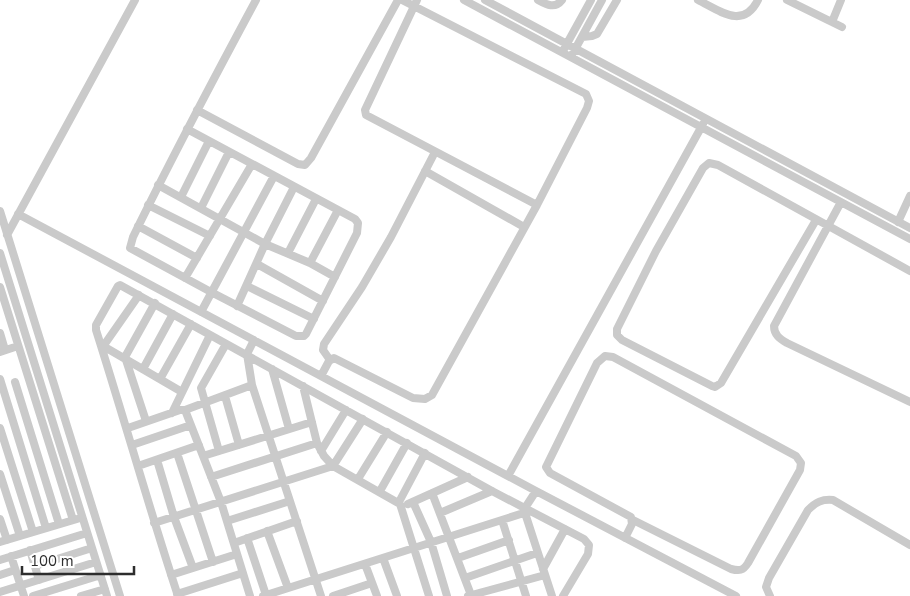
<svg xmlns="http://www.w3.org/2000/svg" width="910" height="596" font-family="'Nunito Sans',sans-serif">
<rect width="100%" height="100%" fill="#fff"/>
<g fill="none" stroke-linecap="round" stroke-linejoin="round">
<path stroke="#cacaca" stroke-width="8" d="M 417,0 L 365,110 L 366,115 L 537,205
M 464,0 L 910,239
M 485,0 L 910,228
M 538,0 C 547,5 555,9 562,0
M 698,0 C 720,11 743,30 758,0
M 787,0 L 842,27
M 832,22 L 841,0
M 582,37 L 592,36 L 597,34 L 617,0
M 564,49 L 591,0
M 573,53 L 602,0
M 197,110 L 298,164 L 305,165 L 311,158 L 398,0
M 187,129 L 355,219 L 358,223 L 357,233 L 306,334 L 304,336 L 296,336 L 211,292 L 130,248 L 133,237 C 172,157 214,78 256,0
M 425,171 L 524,227
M 158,185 L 265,244 L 310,263 L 335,277
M 181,197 L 209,141
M 841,202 L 774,326 C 774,335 780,339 787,343 L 910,402
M 148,205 L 210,236
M 201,208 L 229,152
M 0,211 L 120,596
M 18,214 L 536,491 L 736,596
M 816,220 L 721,383 L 715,387 L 712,386 L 622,340 L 617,335 L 617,329 L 656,251 L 703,168 L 709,163 L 718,165 L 910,271
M 898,222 L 910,196
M 138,226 L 197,258
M 7,235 L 135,0
M 0,253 L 107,596
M 288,253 L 316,199
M 310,263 L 338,210
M 257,264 L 323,301
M 185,278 L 252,164
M 247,286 L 314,319
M 0,287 L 73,520
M 237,306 L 265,244 L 294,187
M 201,312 L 274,176
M 0,333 L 5,350
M 254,340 L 247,354 L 252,385 L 321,596
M 103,346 L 182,392
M 102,348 L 139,295
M 0,352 L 18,346
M 330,360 L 323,350 L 324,344 L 362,287 L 391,237 L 435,152
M 143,369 L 173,314
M 272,369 L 289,429
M 321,376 L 329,361 L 334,358 L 413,398 L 425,399 L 432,395 L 537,205 L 587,108 L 589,101 L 586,94 L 402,0
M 0,379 L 46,528
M 160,379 L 191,324
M 15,382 L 59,524
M 303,386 L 317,443 L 324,456 L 333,466 L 400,504 L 429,596
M 225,396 L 239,445
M 185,410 L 252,385
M 172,413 L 210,335
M 146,421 L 125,357 L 155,303
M 0,428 L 33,532
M 128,428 L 180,410 L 185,410 L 221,502 L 250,596
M 132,445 L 191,425
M 219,451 L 201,388 L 226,344
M 321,451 L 346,410
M 177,453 L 213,562
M 203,456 L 312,422
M 157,460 L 174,517 L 193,568
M 138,466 L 199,445
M 0,474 L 20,536
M 508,476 L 703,124
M 211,477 L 317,443
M 358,479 L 387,432
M 380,491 L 407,443
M 432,493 L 471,595
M 399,502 L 425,453
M 413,502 L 431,542 L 447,596
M 408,504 L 468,477
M 525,508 L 536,491
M 440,513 L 492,491
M 525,513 L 552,596
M 0,519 L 7,540
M 502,520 L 526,596
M 227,521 L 290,501
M 154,523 L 333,466 L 363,419
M 267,531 L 288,588
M 247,538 L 266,595
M 625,538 L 632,524 L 631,517 L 550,473 L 546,467 L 597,363 L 605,356 L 613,357 L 796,456 L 801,463 L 800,470 L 748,563 C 743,571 739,571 731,569 L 633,520
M 0,542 L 77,519
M 234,543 L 297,521
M 30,550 L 39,580
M 11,556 L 24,596
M 383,558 L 397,596
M 458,558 L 509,540
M 0,560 L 87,533
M 365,564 L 377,596
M 35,566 L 92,548
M 543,569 L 565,529
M 0,575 L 15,570
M 171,575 L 237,554
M 465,578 L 537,553
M 0,592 L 96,562
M 177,594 L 243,573
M 33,596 L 101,575
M 81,596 L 105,589
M 178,596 C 149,508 124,418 96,330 L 96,325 L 118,286 L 120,285 L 492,491 L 584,539 L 589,545 L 588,554 L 563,596
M 263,596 L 530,511
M 333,596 L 372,583
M 468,596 L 545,575
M 770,596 L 766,587 L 769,578 L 808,510 C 816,502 822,499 833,500 L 910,545"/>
</g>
<path d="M22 566v8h112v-8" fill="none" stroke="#2d2d2d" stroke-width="2.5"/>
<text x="30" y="566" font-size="15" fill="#2d2d2d" stroke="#ffffff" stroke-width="4" paint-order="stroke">100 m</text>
</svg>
